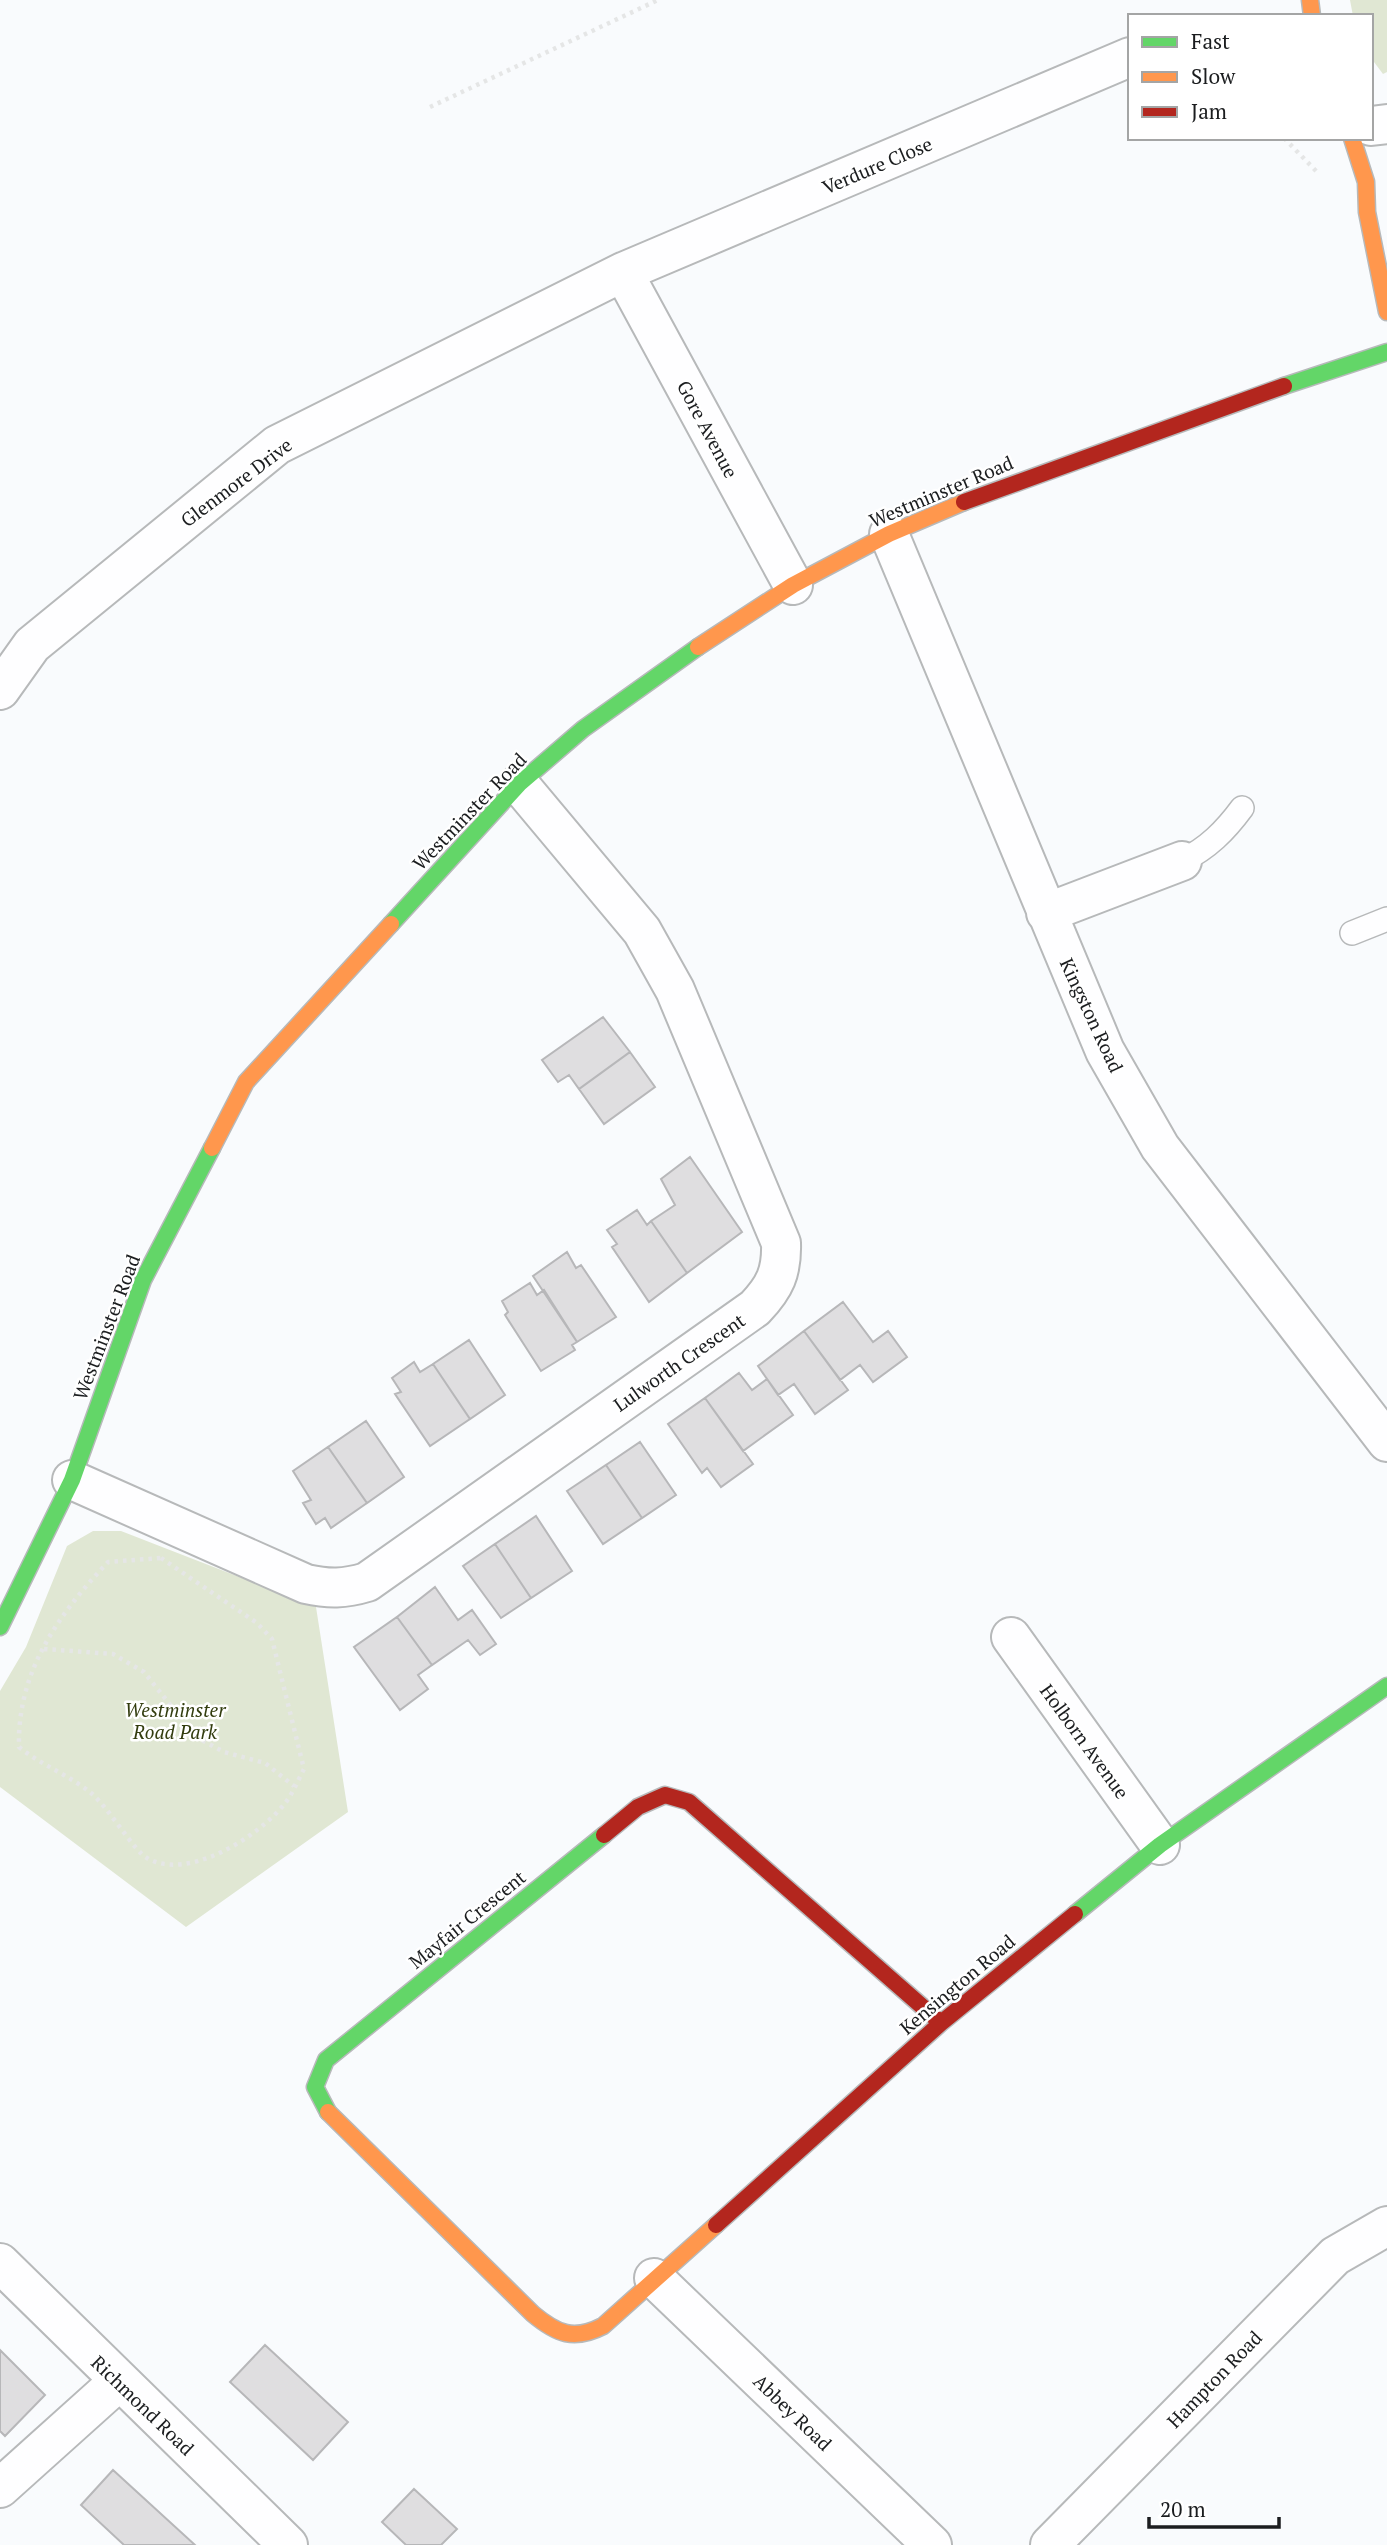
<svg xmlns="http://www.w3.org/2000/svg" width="1387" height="2545" font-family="'PT Serif',serif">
<rect width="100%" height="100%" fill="#f9fbfd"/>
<path fill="#e0e7d3" d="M 1350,0 L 1387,0 L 1387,72 L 1383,74 L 1371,58 L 1371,16 L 1353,16 Z
M 93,1531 L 121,1531 L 316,1607 L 348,1812 L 186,1927 L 0,1787 L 0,1691 L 26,1647 L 67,1546 Z"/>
<path fill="#dfdee0" stroke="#b7b7b9" stroke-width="2" d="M 603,1017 L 630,1052 L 579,1089 L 569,1075 L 558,1082 L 542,1060 Z
M 630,1052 L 655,1087 L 604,1124 L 579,1089 Z
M 690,1157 L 742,1232 L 687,1273 L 651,1221 L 675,1205 L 661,1179 Z
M 637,1210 L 647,1225 L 651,1221 L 687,1273 L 649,1302 L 612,1247 L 617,1244 L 607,1230 Z
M 567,1252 L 576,1268 L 581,1265 L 616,1317 L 577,1342 L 533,1276 Z
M 530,1283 L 537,1295 L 544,1290 L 577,1342 L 572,1345 L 575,1350 L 541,1371 L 505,1315 L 508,1312 L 502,1301 Z
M 843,1302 L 873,1342 L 888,1331 L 907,1357 L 873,1382 L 860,1365 L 840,1380 L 804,1331 Z
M 804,1331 L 848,1390 L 815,1414 L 794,1384 L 778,1395 L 758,1366 Z
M 469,1340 L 505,1395 L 470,1419 L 433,1364 Z
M 414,1362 L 420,1372 L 433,1364 L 470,1419 L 430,1446 L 395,1394 L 401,1392 L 392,1378 Z
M 739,1373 L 752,1390 L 767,1379 L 793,1415 L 743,1451 L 705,1398 Z
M 705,1398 L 753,1464 L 721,1487 L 707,1468 L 702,1473 L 668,1424 Z
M 366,1421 L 404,1477 L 367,1503 L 328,1447 Z
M 640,1442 L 676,1495 L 642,1518 L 606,1465 Z
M 328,1447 L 367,1503 L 331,1528 L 325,1518 L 316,1524 L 303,1503 L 311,1500 L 293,1471 Z
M 606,1465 L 642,1518 L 603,1544 L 567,1491 Z
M 536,1516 L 572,1571 L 531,1598 L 495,1544 Z
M 495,1544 L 531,1598 L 501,1618 L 463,1566 Z
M 435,1587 L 458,1620 L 472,1610 L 496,1644 L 480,1655 L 468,1640 L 432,1665 L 397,1617 Z
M 397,1617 L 432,1665 L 418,1675 L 428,1689 L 400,1710 L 354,1647 Z
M 265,2345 L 348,2422 L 313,2460 L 230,2382 Z
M 0,2350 L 45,2395 L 5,2436 L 0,2431 Z
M 113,2470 L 195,2545 L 124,2545 L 81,2505 Z
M 414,2489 L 457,2529 L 441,2545 L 406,2545 L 382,2522 Z"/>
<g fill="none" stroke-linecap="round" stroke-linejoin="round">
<defs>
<path id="lane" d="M 1182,861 C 1208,848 1225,831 1242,808
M 1352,933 L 1387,919"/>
<path id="street" d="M 1371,126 L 1387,124
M 623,272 L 793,585
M 889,534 L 1105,1051 L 1160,1147 L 1387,1442
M 0,690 L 32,645 L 277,445 L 623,272 L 1130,57
M 1046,913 L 1182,861
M 72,1480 L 306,1584 C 329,1589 344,1589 367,1582 L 755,1308 C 775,1287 782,1272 781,1243 L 675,990 L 642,931 L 519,784
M 1011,1637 L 1160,1845
M 0,2263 L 288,2545
M 654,2278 L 932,2545
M 0,2488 L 118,2382
M 1050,2545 L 1335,2256 L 1387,2226"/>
<path id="fast" d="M 1284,386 L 1387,352
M 391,924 L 519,784 L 583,729 L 698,647
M 0,1627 L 72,1480 L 143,1280 L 212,1148
M 1075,1914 L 1160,1845 L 1387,1686
M 328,2112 L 315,2087 L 326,2060 L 604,1835"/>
<path id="slow" d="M 1310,0 L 1312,16
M 1352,138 L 1366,182 L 1367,212 L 1387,312
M 698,647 L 793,585 L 889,534 L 964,502
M 212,1148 L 246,1082 L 391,924
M 328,2112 L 533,2314 C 557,2334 574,2341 603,2326 L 716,2225"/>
<path id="jam" d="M 964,502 L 1284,386
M 604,1835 L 638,1807 L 665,1795 L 689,1802 L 941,2023
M 716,2225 L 941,2023 L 1075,1914"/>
</defs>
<use href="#lane" stroke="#b7b9ba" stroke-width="26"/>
<use href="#street" stroke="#b7b9ba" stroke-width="42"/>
<use href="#fast" stroke="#b7b9ba" stroke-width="19"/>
<use href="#slow" stroke="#b7b9ba" stroke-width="19"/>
<use href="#jam" stroke="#b7b9ba" stroke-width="19"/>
<path stroke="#e5e6e6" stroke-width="4.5" stroke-dasharray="3.5 5" stroke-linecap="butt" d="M 430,107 L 658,0
M 1284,138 L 1318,173
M 161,1558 L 257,1623 L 272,1639 L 304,1769 C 298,1780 293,1793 286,1802 C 260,1836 188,1882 147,1858 C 134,1851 109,1808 91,1793 C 69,1775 41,1765 19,1747 C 17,1672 58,1615 108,1562 Z
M 44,1649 L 113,1654 L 144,1672 L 196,1737 L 224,1752 L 265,1763 L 294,1786"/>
<use href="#lane" stroke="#fefeff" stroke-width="23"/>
<use href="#street" stroke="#fefeff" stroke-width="38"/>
<use href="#fast" stroke="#63d668" stroke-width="16"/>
<use href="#slow" stroke="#ff974d" stroke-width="16"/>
<use href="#jam" stroke="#b3261e" stroke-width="16"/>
</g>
<g text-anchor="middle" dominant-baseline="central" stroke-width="5" stroke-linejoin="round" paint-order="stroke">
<g font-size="19" fill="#1b1d1f" stroke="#fff">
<text transform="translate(877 165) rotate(-23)">Verdure Close</text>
<text transform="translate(708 429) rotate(62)">Gore Avenue</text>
<text transform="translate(236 482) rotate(-37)">Glenmore Drive</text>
<text transform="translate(941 491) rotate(-23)">Westminster Road</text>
<text transform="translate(469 811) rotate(-46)">Westminster Road</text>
<text transform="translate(1092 1015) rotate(65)">Kingston Road</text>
<text transform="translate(106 1327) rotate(-69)">Westminster Road</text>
<text transform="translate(679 1362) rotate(-35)">Lulworth Crescent</text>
<text transform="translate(1085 1741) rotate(54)">Holborn Avenue</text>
<text transform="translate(467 1919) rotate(-39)">Mayfair Crescent</text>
<text transform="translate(957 1984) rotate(-40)">Kensington Road</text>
<text transform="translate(1214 2379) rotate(-46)">Hampton Road</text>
<text transform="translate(143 2405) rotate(44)">Richmond Road</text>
<text transform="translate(793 2412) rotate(44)">Abbey Road</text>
</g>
<g font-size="19" font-style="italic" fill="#333d0f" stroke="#fff">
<text x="175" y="1709">Westminster<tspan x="175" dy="22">Road Park</tspan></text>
</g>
</g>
<rect x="1128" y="14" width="245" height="126" fill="#ffffff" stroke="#a4a5a5" stroke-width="2"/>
<rect x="1142" y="37" width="35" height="10" fill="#63d668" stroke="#a4a5a5" stroke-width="2"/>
<text x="1191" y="49" font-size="21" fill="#1b1d1f">Fast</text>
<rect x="1142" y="72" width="35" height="10" fill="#ff974d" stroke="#a4a5a5" stroke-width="2"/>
<text x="1191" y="84" font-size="21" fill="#1b1d1f">Slow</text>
<rect x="1142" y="107" width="35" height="10" fill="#b3261e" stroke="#a4a5a5" stroke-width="2"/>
<text x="1191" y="119" font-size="21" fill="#1b1d1f">Jam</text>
<path d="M1149 2517v10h130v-10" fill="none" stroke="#1b1d1f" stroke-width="3.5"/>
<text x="1160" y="2517" font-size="21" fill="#1b1d1f" stroke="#ffffff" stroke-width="5" paint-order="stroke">20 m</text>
</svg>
